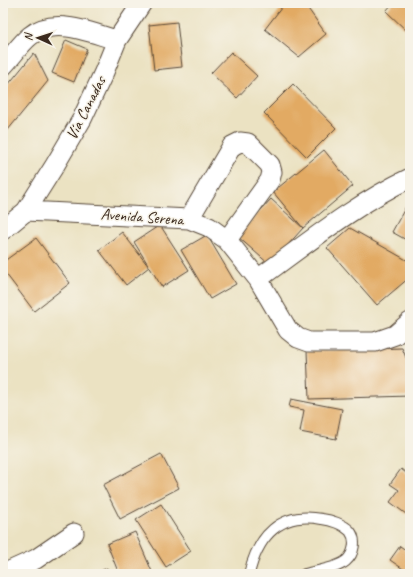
<svg xmlns="http://www.w3.org/2000/svg" width="413" height="577" font-family="Caveat,sans-serif">
<rect width="100%" height="100%" fill="#f7f3e8"/>
<filter id="ink" filterUnits="userSpaceOnUse"><feTurbulence type="fractalNoise" baseFrequency=".025" numOctaves="2"/><feDisplacementMap in="SourceGraphic" scale="8" xChannelSelector="R" yChannelSelector="G"/><feConvolveMatrix kernelMatrix="1 2 1 2 8 2 1 2 1" color-interpolation-filters="sRGB"/></filter>
<filter id="wash" filterUnits="userSpaceOnUse"><feTurbulence type="fractalNoise" baseFrequency=".012" numOctaves="4" result="noise"/><feDisplacementMap in="SourceGraphic" scale="16" xChannelSelector="R" yChannelSelector="G"/><feGaussianBlur stdDeviation="0.9" result="paint"/><feColorMatrix in="noise" values="0 0 0 0 0 0 0 0 0 0 0 0 0 0 0 0 0 1.4 0 .05"/><feComposite in="paint" operator="in"/></filter>
<g filter="url(#wash)">
<rect width="100%" height="100%" fill="#ebe2c2"/>
<g id="blocks">
<path fill="#e2aa64" d="M 285,3 L 304,3 L 326,34 L 299,57 L 265,29 Z
M 393,3 L 410,3 L 410,34 L 386,11 Z
M 177,22 L 182,67 L 154,70 L 149,25 Z
M 66,40 L 87,49 L 74,82 L 52,73 Z
M 231,52 L 257,76 L 237,98 L 211,73 Z
M 34,53 L 48,81 L 3,136 L 3,91 Z
M 293,84 L 336,128 L 307,157 L 264,113 Z
M 324,150 L 353,186 L 303,228 L 273,192 Z
M 271,199 L 303,228 L 270,265 L 237,236 Z
M 410,199 L 410,242 L 392,232 Z
M 160,225 L 189,270 L 162,287 L 134,242 Z
M 350,228 L 410,262 L 410,277 L 377,305 L 327,248 Z
M 122,232 L 149,267 L 126,285 L 99,250 Z
M 207,235 L 236,284 L 210,299 L 181,250 Z
M 36,238 L 70,283 L 34,311 L 3,270 L 3,262 Z
M 402,348 L 410,367 L 410,396 L 309,399 L 307,351 Z
M 291,399 L 342,409 L 336,439 L 300,432 L 304,410 L 289,407 Z
M 161,454 L 179,488 L 120,519 L 103,485 Z
M 401,469 L 410,476 L 410,508 L 406,514 L 390,502 L 399,490 L 390,484 Z
M 161,504 L 191,551 L 166,567 L 136,520 Z
M 135,532 L 153,574 L 119,574 L 107,544 Z
M 400,546 L 410,553 L 410,571 L 409,573 L 390,560 Z
M 107,568 L 110,574 L 94,574 Z"/>
</g>
</g>
<g filter="url(#ink)">
<use href="#blocks" fill-opacity="0" stroke="#554637" stroke-width="1"/>
<g fill="none" stroke-linecap="round" stroke-linejoin="round">
<defs>
<path id="service" d="M 249,574 C 258,536 280,511 322,519 C 331,520 343,524 350,531 C 357,540 354,554 346,561 C 336,569 318,570 305,574"/>
<path id="minor" d="M 3,66 C 12,57 20,44 30,36 C 54,16 90,33 117,40
M 26,211 L 189,219 L 209,227 L 227,240 L 258,279 L 288,330 L 298,338 L 309,342 L 375,342 L 395,335 L 410,322
M 189,219 L 232,146 L 240,142 L 248,143 L 270,165 L 272,172 L 270,180 L 227,240
M 3,230 L 26,211 L 55,165 L 82,119 L 104,72 L 117,40 L 142,3
M 258,279 C 306,244 357,203 410,178
M 3,574 L 36,559 L 74,533"/>
</defs>
<use href="#service" stroke="#554637" stroke-width="12"/>
<use href="#minor" stroke="#554637" stroke-width="21"/>
<use href="#service" stroke="#fff" stroke-width="10"/>
<use href="#minor" stroke="#fff" stroke-width="19"/>
</g>
</g>
<g text-anchor="middle" dominant-baseline="central" stroke-width="3" stroke-linejoin="round" paint-order="stroke">
<g font-size="16" fill="#3b2a1e" stroke="#f7f3e8">
<text transform="translate(86 108) rotate(-63)">Vía Canadas</text>
<text transform="translate(142 217) rotate(4)">Avenida Serena</text>
</g>
</g>
<rect width="413" height="577" fill="none" stroke="#f7f3e8" stroke-width="16"/>
<g transform="translate(38 38) rotate(273)" stroke="#f7f3e8" stroke-width="3" paint-order="stroke">
<path d="M0-3L7 15L0 10L-7 15Z" fill="#3b2a1e"/>
<text y="-6" font-size="11" font-weight="bold" text-anchor="middle" fill="#3b2a1e">N</text>
</g>
</svg>
